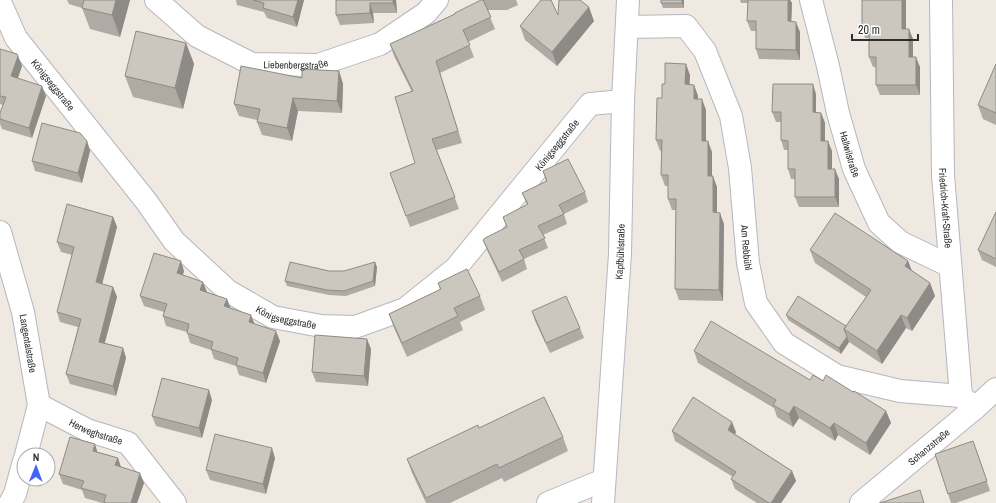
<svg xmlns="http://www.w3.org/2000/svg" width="996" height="503" font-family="'Archivo Narrow',sans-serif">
<rect width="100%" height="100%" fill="#efe9e1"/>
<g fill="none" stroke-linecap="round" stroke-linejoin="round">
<defs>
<g id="minor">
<path id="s1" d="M 156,0 L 197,36 L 252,64 L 318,65 L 380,44 L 426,13 L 437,0"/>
<path id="s2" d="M 811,0 L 828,66 L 838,113 L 854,169 L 879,223 L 900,242 L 950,266"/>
<path id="s3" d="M 941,0 L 943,175 L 961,396 L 975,408"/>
<path id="s4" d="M 0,2 L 16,38 L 146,201 L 174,241 L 228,291 L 273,317 L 321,326 L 355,327 L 405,309 L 456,268 L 590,104 L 623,101"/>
<path id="s5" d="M 627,27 L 686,26 L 705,51 L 731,116 L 740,168 L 748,263 L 756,303 L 784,343 L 837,376 L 900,391 L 961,396"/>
<path id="s6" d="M 0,232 L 23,312 L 39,405 L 26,455"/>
<path id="s7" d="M 39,405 L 87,430 L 128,443 L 175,503"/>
<path d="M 10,503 L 15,494 L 24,461"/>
<path d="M 548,503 L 604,480"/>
<path id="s8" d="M 603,503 L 620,254 L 623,101 L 628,0"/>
<path id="s9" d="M 861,503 L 975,408 L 996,389"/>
</g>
</defs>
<use href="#minor" stroke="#b4b7c1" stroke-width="24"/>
<use href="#minor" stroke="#fff" stroke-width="22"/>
</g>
<path fill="#afaba4" d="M 67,0 L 130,0 L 120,37 L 90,29 L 82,8 L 69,4 Z
M 236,0 L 304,0 L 297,27 L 267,18 L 264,12 L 237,5 Z
M 336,0 L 396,0 L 397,13 L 373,13 L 374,23 L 340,25 L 336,15 Z
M 481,0 L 516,0 L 518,5 L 507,10 L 487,10 L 495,29 L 468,42 L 474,57 L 440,73 L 462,143 L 437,150 L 459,209 L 410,227 L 390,173 L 415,163 L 412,92 L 394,56 L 390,44 L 455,14 Z
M 661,0 L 684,0 L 684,8 L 663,8 L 661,3 Z
M 740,0 L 790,0 L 792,3 L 791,22 L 800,32 L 800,60 L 759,59 L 756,49 L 756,31 L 751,31 L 747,21 L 748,3 L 741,3 Z
M 862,0 L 906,0 L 906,29 L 913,39 L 913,57 L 920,67 L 920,95 L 880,95 L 876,85 L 876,67 L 873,67 L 869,57 L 869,38 L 865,38 L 862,28 Z
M 558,15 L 594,21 L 557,66 L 525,40 L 520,26 Z
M 186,43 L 194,64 L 183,109 L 133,97 L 125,76 Z
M 0,49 L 18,56 L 22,66 L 18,78 L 46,96 L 32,138 L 2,129 L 0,124 L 0,113 L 3,105 L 0,104 Z
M 996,64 L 996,125 L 983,119 L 978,105 Z
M 339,71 L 343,84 L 342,113 L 298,111 L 292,141 L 262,135 L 257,122 L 257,120 L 239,116 L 234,104 L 302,78 Z
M 690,75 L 689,85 L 694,85 L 698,96 L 698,99 L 706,110 L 706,141 L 712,152 L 712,176 L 717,187 L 717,213 L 724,224 L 723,301 L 679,300 L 675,289 L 676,210 L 672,210 L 668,199 L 668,186 L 665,186 L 661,175 L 662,151 L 660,151 L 656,140 L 665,84 Z
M 816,94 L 816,113 L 821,113 L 825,123 L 825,141 L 832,151 L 832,169 L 839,179 L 839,207 L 799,207 L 795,197 L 795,179 L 791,179 L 788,169 L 788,150 L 784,150 L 781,140 L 781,122 L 776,122 L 772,112 Z
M 87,141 L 90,151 L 82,183 L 35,171 L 32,161 Z
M 543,171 L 585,192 L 588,202 L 564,214 L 567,224 L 543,235 L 548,248 L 524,259 L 527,269 L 502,282 L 487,250 L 483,240 L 507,227 L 503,217 L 527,205 L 522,193 L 546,181 Z
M 996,212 L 996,267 L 982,260 L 978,250 Z
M 113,217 L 117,227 L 102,284 L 113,287 L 117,297 L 105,343 L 123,348 L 126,358 L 116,396 L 70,384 L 66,374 L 78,327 L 60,322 L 57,312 L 72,255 L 61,252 L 57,242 Z
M 810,250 L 908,261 L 912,271 L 930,283 L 935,296 L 912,331 L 906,328 L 882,364 L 849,342 L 841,354 L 788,320 L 786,315 L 846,326 L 866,297 L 815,263 Z
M 377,267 L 375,286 L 346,296 L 329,295 L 287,286 L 285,281 L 329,271 L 344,271 Z
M 184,271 L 183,275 L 207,292 L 227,299 L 230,308 L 280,341 L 266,383 L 239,375 L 236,366 L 214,359 L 211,350 L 190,343 L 187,332 L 166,326 L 163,316 L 164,312 L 144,306 L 140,296 Z
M 438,283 L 480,296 L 485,310 L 460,322 L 463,330 L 407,357 L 394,328 L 389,314 L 440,290 Z
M 532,311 L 580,328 L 584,338 L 550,353 L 535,321 Z
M 371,349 L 368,386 L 316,382 L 312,372 Z
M 694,351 L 810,380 L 823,381 L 853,392 L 886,411 L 891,423 L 870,455 L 838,435 L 835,441 L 799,418 L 793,427 L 777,417 L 774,408 L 698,363 Z
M 212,400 L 202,438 L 156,426 L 152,416 Z
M 479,428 L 563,437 L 568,451 L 504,482 L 502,478 L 450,503 L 426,503 L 412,473 L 407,459 Z
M 672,431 L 736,432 L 735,434 L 792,471 L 796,481 L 781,503 L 757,503 L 735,489 L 731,479 L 733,477 L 675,441 Z
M 977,451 L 990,491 L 956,503 L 951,503 L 935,454 Z
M 98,452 L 118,458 L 121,467 L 144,483 L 137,503 L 102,503 L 85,498 L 82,490 L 63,484 L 59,474 Z
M 275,458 L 266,494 L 210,480 L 206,470 Z"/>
<path fill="#8e8b86" d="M 116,0 L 130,0 L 120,37 L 112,15 Z
M 298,0 L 304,0 L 297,27 L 293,17 Z
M 393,0 L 396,0 L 397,13 L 393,3 Z
M 682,0 L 684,0 L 684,8 L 682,3 Z
M 788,0 L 790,0 L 792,3 L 791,31 L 788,21 Z
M 902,0 L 906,0 L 906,39 L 902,29 Z
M 370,3 L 373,13 L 374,23 L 370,13 Z
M 589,7 L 594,21 L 557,66 L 552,52 Z
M 796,22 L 800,32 L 800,60 L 796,50 Z
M 909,29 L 913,39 L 913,67 L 909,57 Z
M 186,43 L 194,64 L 183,109 L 175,88 Z
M 18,56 L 22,66 L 15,86 L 11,76 Z
M 916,57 L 920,67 L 920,95 L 916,85 Z
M 436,61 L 440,73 L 462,143 L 458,131 Z
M 686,64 L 690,75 L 689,96 L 685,84 Z
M 339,71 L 343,84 L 342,113 L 337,101 Z
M 813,84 L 816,94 L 816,122 L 813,112 Z
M 694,85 L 698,96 L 698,110 L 694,99 Z
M 42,86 L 46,96 L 32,138 L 29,128 Z
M 293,98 L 298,111 L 292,141 L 287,128 Z
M 702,99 L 706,110 L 706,152 L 702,141 Z
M 821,113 L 825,123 L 825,151 L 821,141 Z
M 87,141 L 90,151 L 82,183 L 78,173 Z
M 708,141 L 712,152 L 712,187 L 708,176 Z
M 828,141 L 832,151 L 832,179 L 828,169 Z
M 835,169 L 839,179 L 839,207 L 835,197 Z
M 713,176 L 717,187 L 717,224 L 713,212 Z
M 720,213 L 724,224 L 723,301 L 719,290 Z
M 113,217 L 117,227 L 100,292 L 96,282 Z
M 181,261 L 184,271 L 180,283 L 177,273 Z
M 908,261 L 913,274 L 905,266 Z
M 375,262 L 377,267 L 375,286 L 373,281 Z
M 203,282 L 207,292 L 204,300 L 200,290 Z
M 930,283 L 935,296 L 912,331 L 907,318 Z
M 113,287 L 117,297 L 102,352 L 99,342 Z
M 227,299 L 231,309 L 224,306 Z
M 251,315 L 255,325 L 249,322 Z
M 901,315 L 906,328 L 882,364 L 877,351 Z
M 276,331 L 280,341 L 266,383 L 263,373 Z
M 847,337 L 849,342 L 841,354 L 839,348 Z
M 367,339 L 371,349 L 368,386 L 364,376 Z
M 123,348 L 126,358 L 116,396 L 113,386 Z
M 209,390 L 212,400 L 202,438 L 199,428 Z
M 794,406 L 799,418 L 793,427 L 789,414 Z
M 886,411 L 891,423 L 870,455 L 866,443 Z
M 732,422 L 736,432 L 731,440 L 728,430 Z
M 834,423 L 838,435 L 835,441 L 830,428 Z
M 95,444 L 98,454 L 93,451 Z
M 272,448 L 275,458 L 266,494 L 263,484 Z
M 118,458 L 121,468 L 115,465 Z
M 792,471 L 796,481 L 781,503 L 771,503 Z
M 140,473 L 144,483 L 137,503 L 131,503 Z"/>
<path fill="#cbc7bf" stroke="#8e8b86" d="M 84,0 L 116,0 L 112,15 L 82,8 Z
M 253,0 L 298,0 L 293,17 L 263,8 L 264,3 Z
M 336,0 L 393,0 L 393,3 L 370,3 L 370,13 L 336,15 Z
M 481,0 L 483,0 L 491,17 L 463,30 L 470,45 L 436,61 L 458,131 L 432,139 L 455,197 L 406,216 L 390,173 L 415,163 L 395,97 L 413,91 L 390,44 L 455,14 L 455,13 Z
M 541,0 L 551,0 L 558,15 L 559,0 L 580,0 L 589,7 L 552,52 L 520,26 Z
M 661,0 L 682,0 L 682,3 L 661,3 Z
M 748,0 L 788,0 L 788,21 L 796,22 L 796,50 L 756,49 L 756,21 L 747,21 Z
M 862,0 L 902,0 L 902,29 L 909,29 L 909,57 L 916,57 L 916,85 L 876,85 L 876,57 L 869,57 L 869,28 L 862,28 Z
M 136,31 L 186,43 L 175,88 L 125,76 Z
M 0,49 L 17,54 L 18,56 L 11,76 L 42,86 L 29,128 L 0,119 L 0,113 L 6,97 L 0,96 Z
M 665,63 L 686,64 L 685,84 L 694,85 L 694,99 L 702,99 L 702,141 L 708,141 L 708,176 L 713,176 L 713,212 L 720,213 L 719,290 L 675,289 L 676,199 L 668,199 L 668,175 L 661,175 L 662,140 L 656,140 L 657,98 L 662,98 L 662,84 L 665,84 Z
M 996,64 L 996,113 L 978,105 Z
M 241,66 L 302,78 L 302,69 L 339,71 L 337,101 L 293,98 L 287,128 L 257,122 L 260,109 L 234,104 Z
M 773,84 L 813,84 L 813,112 L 821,113 L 821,141 L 828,141 L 828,169 L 835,169 L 835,197 L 795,197 L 795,169 L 788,169 L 788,141 L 781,140 L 781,112 L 772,112 Z
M 42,123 L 80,133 L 87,141 L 78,173 L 32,161 Z
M 568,159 L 585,192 L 559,205 L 564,214 L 538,226 L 545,238 L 519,250 L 524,259 L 499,272 L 483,240 L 485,238 L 507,227 L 503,217 L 528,204 L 522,193 L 547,181 L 543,171 Z
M 67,204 L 113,217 L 96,282 L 113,287 L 99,342 L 123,348 L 113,386 L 66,374 L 81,319 L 57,312 L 74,247 L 57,242 Z
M 996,212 L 996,259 L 978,250 Z
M 835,213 L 908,261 L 905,266 L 930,283 L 907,318 L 901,315 L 877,351 L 844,329 L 871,290 L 810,250 Z
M 154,253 L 181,261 L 177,273 L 203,282 L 200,290 L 227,299 L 224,306 L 251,315 L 249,322 L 276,331 L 263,373 L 236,365 L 238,358 L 211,349 L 213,342 L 187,333 L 189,324 L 163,316 L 167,304 L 140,296 Z
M 290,262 L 329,271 L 344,271 L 375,262 L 373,281 L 344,291 L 327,290 L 285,281 Z
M 467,269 L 480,296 L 454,308 L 458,316 L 402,343 L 389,314 L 441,289 L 438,283 Z
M 566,296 L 580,328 L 546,343 L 532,311 Z
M 798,296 L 846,326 L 844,329 L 847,337 L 839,348 L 786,315 Z
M 711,321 L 810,380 L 813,375 L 823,381 L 826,375 L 853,392 L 854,391 L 886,411 L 866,443 L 834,423 L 830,428 L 794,406 L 789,414 L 773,405 L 776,400 L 694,351 Z
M 315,335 L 367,339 L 364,376 L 312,372 Z
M 162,378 L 209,390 L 199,428 L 152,416 Z
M 544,397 L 563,437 L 499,468 L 497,464 L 426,498 L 407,459 L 478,425 L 479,428 Z
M 693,397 L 732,422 L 728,430 L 792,471 L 771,503 L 769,503 L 731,479 L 736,472 L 672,431 Z
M 215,434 L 272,448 L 263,484 L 206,470 Z
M 70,437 L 95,444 L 93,451 L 118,458 L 115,465 L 140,473 L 131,503 L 106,503 L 104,502 L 106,495 L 81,488 L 84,481 L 59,474 Z
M 973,441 L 987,481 L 948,494 L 935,454 Z
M 920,490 L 924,503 L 880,503 Z"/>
<g text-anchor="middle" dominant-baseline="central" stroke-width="3" stroke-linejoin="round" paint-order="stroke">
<g font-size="10" fill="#2e2e2e" stroke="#fff">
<text stroke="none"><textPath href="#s1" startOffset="160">Liebenbergstraße</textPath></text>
<text stroke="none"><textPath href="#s4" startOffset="99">Königseggstraße</textPath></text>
<text stroke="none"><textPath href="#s4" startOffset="783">Königseggstraße</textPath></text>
<text stroke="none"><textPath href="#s2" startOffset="159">Hallwilstraße</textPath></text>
<text stroke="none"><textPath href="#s3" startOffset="208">Friedrich-Kraft-Straße</textPath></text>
<text stroke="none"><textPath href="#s5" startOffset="293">Am Rebbühl</textPath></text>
<text stroke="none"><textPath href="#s8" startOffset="252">Kapfbühlstraße</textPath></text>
<text stroke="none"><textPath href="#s4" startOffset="435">Königseggstraße</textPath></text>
<text stroke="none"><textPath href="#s6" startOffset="115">Langentalstraße</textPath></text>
<text stroke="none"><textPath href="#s7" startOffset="63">Herweghstraße</textPath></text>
<text stroke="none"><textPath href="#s9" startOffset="88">Schanzstraße</textPath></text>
</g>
</g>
<g transform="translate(36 467) rotate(1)"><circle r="19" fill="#ffffff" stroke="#ababab"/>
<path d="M0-3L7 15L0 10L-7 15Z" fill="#4264fb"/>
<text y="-6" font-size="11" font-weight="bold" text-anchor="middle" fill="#2e2e2e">N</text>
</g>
<path d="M852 34v6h66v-6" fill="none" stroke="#2e2e2e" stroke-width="2"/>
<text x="858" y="34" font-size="12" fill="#2e2e2e" stroke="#ffffff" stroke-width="3" paint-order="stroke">20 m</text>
</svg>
